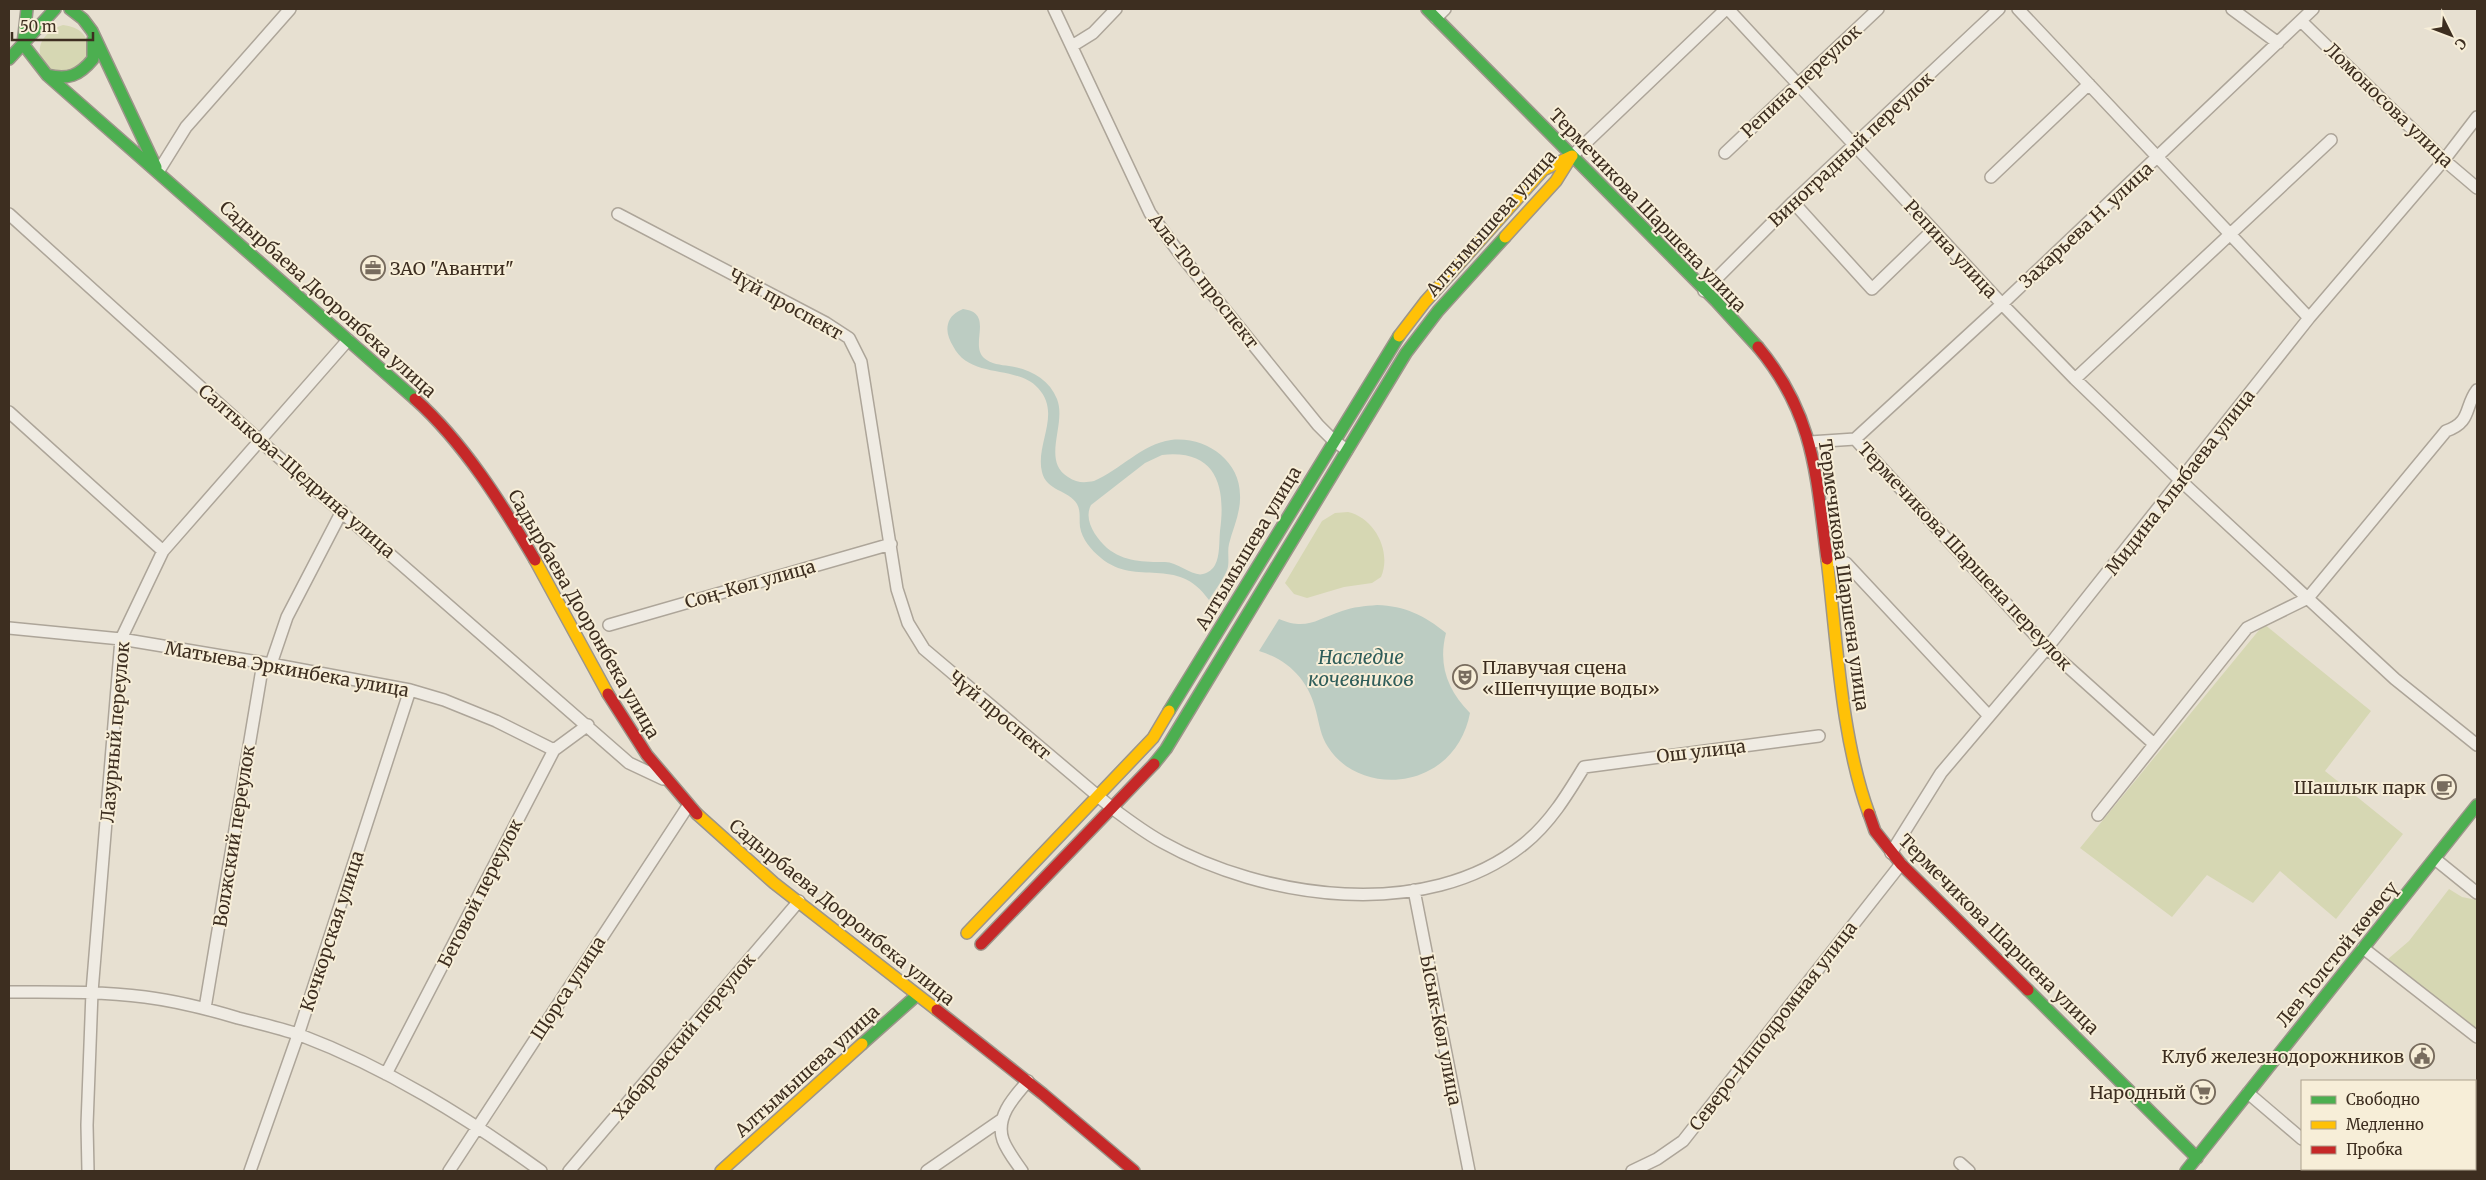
<svg xmlns="http://www.w3.org/2000/svg" width="2486" height="1180" font-family="Merriweather,serif">
<rect width="100%" height="100%" fill="#e7e0d1"/>
<path fill="#d6d7b3" d="M 63,25 C 79,27 87,34 90,50 L 79,71 L 55,73 C 51,70 46,66 43,62 C 33,45 48,29 63,25 Z
M 1348,512 C 1375,518 1392,552 1381,577 L 1372,583 L 1344,587 L 1307,598 L 1294,594 L 1285,583 L 1322,521 L 1335,513 Z
M 2264,624 L 2371,711 L 2325,771 L 2403,834 L 2336,919 L 2280,871 L 2253,903 L 2207,875 L 2172,917 L 2080,848 Z
M 2449,889 L 2462,897 L 2477,900 L 2477,1032 L 2388,959 L 2409,941 Z"/>
<path fill="#bcccc2" fill-rule="evenodd" d="M 963,309 C 995,313 969,344 984,358 C 991,364 1001,365 1009,366 C 1030,369 1049,379 1057,399 C 1067,424 1041,460 1068,477 C 1077,483 1084,483 1094,481 C 1120,470 1142,444 1171,440 C 1205,436 1240,460 1240,495 C 1241,512 1233,528 1229,544 C 1227,552 1230,563 1227,570 C 1223,580 1215,590 1209,600 C 1177,554 1137,588 1101,558 C 1091,550 1082,539 1080,527 C 1079,519 1081,511 1077,504 C 1069,490 1046,491 1042,472 C 1035,444 1062,414 1038,388 C 1016,364 970,380 953,346 C 949,339 946,332 948,324 C 950,316 956,312 963,309 ZM 1162,455 C 1217,449 1226,487 1220,531 C 1219,541 1220,556 1215,565 C 1213,569 1208,573 1203,574 C 1193,577 1178,562 1165,562 C 1144,562 1124,562 1107,548 C 1096,538 1083,520 1091,505 L 1145,463 Z
M 1377,605 C 1405,606 1424,615 1446,633 C 1438,664 1447,690 1470,713 C 1465,739 1450,761 1426,772 C 1393,788 1348,779 1328,747 C 1321,737 1319,723 1316,711 C 1309,681 1289,660 1259,651 L 1279,619 C 1307,631 1317,619 1342,611 C 1353,607 1365,606 1377,605 Z"/>
<g fill="none" stroke-linecap="round" stroke-linejoin="round">
<defs>
<path id="street" d="M 1054,9 L 1150,213 L 1180,254 L 1318,425 L 1333,440 L 1347,450
M 1728,9 L 2002,304 L 2075,379 L 2181,481 L 2395,679 L 2477,745
M 2018,9 L 2309,318
M 2232,9 L 2278,43
M 1436,18 L 1445,9
M 2301,21 L 2444,160 L 2477,188
M 1072,46 L 1093,33 L 1116,9
M 1725,153 L 1878,9
M 1572,156 L 1726,9
M 158,172 L 186,127 L 290,9
M 1991,177 L 2089,84
M 1793,202 L 1872,289 L 1933,230
M 9,214 L 259,440 L 629,763 L 663,779
M 618,214 L 826,323 L 849,338 L 861,362 L 897,589 L 908,623 L 924,649 L 1112,808 C 1128,820 1144,832 1162,842 C 1264,899 1426,923 1524,844 C 1550,823 1567,795 1584,767 L 1819,736
M 1704,291 L 1793,202 L 1999,9
M 2075,379 L 2331,140
M 9,412 L 163,551
M 1855,439 L 2002,304 L 2313,9
M 1810,442 L 1855,439 L 2047,648 L 2154,744
M 1827,559 L 1846,563 L 1989,716
M 609,625 L 891,544
M 9,628 L 121,639 L 271,664 L 410,690 L 444,700 L 496,721 L 554,750
M 271,664 L 287,617 L 342,511
M 2098,815 L 2247,628 L 2308,598 L 2446,431 C 2472,422 2464,407 2477,390
M 1891,853 L 1941,773 L 2047,648 L 2309,318 L 2444,160 L 2477,117
M 2435,859 L 2477,893
M 1414,890 L 1469,1171
M 2363,948 L 2477,1037
M 9,992 C 54,992 100,991 145,997 C 177,1001 208,1009 238,1018 C 258,1023 280,1028 300,1035 C 387,1068 466,1117 541,1171
M 205,1008 L 263,663
M 386,1074 L 554,750 L 588,725
M 2248,1093 L 2302,1139
M 2475,1146 L 2477,1143
M 1960,1163 L 1969,1171
M 2338,1169 L 2341,1171
M 88,1171 L 87,1125 L 92,992 L 121,639 L 163,551 L 348,340
M 250,1171 L 298,1035 L 410,690
M 449,1171 L 688,806
M 569,1171 L 799,901
M 927,1171 L 1001,1120
M 1022,1171 C 1016,1162 1007,1151 1003,1140 C 995,1117 1014,1097 1028,1081
M 1632,1171 L 1657,1159 L 1683,1141 L 1901,864
M 2455,1171 L 2457,1169"/>
<path id="fast" d="M 27,9 L 23,44 L 47,75 L 415,399
M 70,9 L 83,19 L 92,31 L 156,167
M 1427,9 L 1716,301 L 1758,347
M 9,59 L 55,9
M 47,75 C 68,80 79,76 93,59 L 93,40
M 1169,711 L 1399,336
M 1154,764 L 1166,749 L 1406,353 L 1438,311 L 1505,237
M 2028,990 L 2197,1158
M 862,1044 L 916,996
M 2186,1171 L 2477,805"/>
<path id="slow" d="M 1505,237 L 1556,181 L 1571,157
M 1399,336 L 1425,302 L 1543,170 L 1572,156
M 1827,559 C 1837,641 1841,738 1869,814
M 535,560 L 608,694
M 697,814 L 774,883 L 937,1010
M 967,933 L 1153,738 L 1169,711
M 721,1171 L 862,1044"/>
<path id="jam" d="M 1758,347 C 1815,415 1816,476 1827,559
M 415,399 C 464,443 502,504 535,560
M 608,694 L 647,755 L 697,814
M 1869,814 L 1875,831 L 1901,864 L 2028,990
M 981,944 L 1154,764
M 937,1010 L 1043,1094 L 1134,1171"/>
</defs>
<use href="#street" stroke="#ada599" stroke-width="14"/>
<use href="#fast" stroke="#9c958a" stroke-width="14"/>
<use href="#slow" stroke="#9c958a" stroke-width="14"/>
<use href="#jam" stroke="#9c958a" stroke-width="14"/>
<use href="#street" stroke="#efebe3" stroke-width="11"/>
<use href="#fast" stroke="#4caf50" stroke-width="11"/>
<use href="#slow" stroke="#ffc107" stroke-width="11"/>
<use href="#jam" stroke="#c62828" stroke-width="11"/>
</g>
<defs>
<symbol id="office-ring" viewBox="-11 -11 22 22"><circle r="9.5" fill="#f7eed8" stroke="#786c5e" stroke-width="1.5"/><path d="M-6-3h4V-5.5h4V-3h4V5H-6ZM-1-4.5V-3h2v-1.5ZM-6 0V1H6V0Z" fill="#786c5e"/></symbol>
<symbol id="theatre-ring" viewBox="-11 -11 22 22"><circle r="9.5" fill="#f7eed8" stroke="#786c5e" stroke-width="1.5"/><path d="M-5-5.5Q0-4 5-5.5V0Q5 5 0 6Q-5 5-5 0ZM-3.3-2.5H-1v1.5H-3.3ZM1-2.5H3.3v1.5H1ZM-2.8 1Q0 5.5 2.8 1Z" fill="#786c5e"/></symbol>
<symbol id="cafe-ring" viewBox="-11 -11 22 22"><circle r="9.5" fill="#f7eed8" stroke="#786c5e" stroke-width="1.5"/><path d="M-5.5-4.5H6V0H3Q3 3.5 0 3.5H-2.5Q-5.5 3.5-5.5 0ZM3-3.2v2h1.7v-2ZM-6 4.5H4V6H-6Z" fill="#786c5e"/></symbol>
<symbol id="civic-ring" viewBox="-11 -11 22 22"><circle r="9.5" fill="#f7eed8" stroke="#786c5e" stroke-width="1.5"/><path d="M-.6-6.5H3V-4.5H.6V-3L4-1V1h2V6H-6V1h2V-1L-.6-3ZM-1.2 2.5V6h2.4V2.5Z" fill="#786c5e"/></symbol>
<symbol id="supermarket-ring" viewBox="-11 -11 22 22"><circle r="9.5" fill="#f7eed8" stroke="#786c5e" stroke-width="1.5"/><path d="M-6-5.5h2.5l.6 2H6L4.5 2H-2.5L-4.4-4H-6ZM-1.5 3.2a1.3 1.3 0 1 0 .1 0ZM3 3.2a1.3 1.3 0 1 0 .1 0Z" fill="#786c5e"/></symbol>
</defs>
<g fill-rule="evenodd">
<use href="#office-ring" x="359" y="254" width="28" height="28"/>
<use href="#theatre-ring" x="1451" y="663" width="28" height="28"/>
<use href="#cafe-ring" x="2430" y="773" width="28" height="28"/>
<use href="#civic-ring" x="2408" y="1042" width="28" height="28"/>
<use href="#supermarket-ring" x="2189" y="1078" width="28" height="28"/>
</g>
<g text-anchor="middle" dominant-baseline="central" stroke-width="4" stroke-linejoin="round" paint-order="stroke">
<g font-size="18" fill="#3d2e20" stroke="#f7eed8">
<text transform="translate(1801 81) rotate(-43)">Репина переулок</text>
<text transform="translate(2389 105) rotate(44)">Ломоносова улица</text>
<text transform="translate(1851 149) rotate(-43)">Виноградный переулок</text>
<text transform="translate(1648 210) rotate(46)">Термечикова Шаршена улица</text>
<text transform="translate(1491 223) rotate(-49)">Алтымышева улица</text>
<text transform="translate(2086 225) rotate(-43)">Захарьева Н. улица</text>
<text transform="translate(1951 249) rotate(47)">Репина улица</text>
<text transform="translate(1204 281) rotate(52)">Ала-Тоо проспект</text>
<text transform="translate(328 299) rotate(42)">Садырбаева Дооронбека улица</text>
<text transform="translate(786 304) rotate(29)">Чүй проспект</text>
<text transform="translate(297 471) rotate(41)">Салтыкова-Щедрина улица</text>
<text transform="translate(2180 482) rotate(-52)">Мидина Алыбаева улица</text>
<text transform="translate(1248 548) rotate(-59)">Алтымышева улица</text>
<text transform="translate(1965 556) rotate(47)">Термечикова Шаршена переулок</text>
<text transform="translate(1844 575) rotate(82)">Термечикова Шаршена улица</text>
<text transform="translate(750 584) rotate(-16)">Соң-Көл улица</text>
<text transform="translate(584 614) rotate(60)">Садырбаева Дооронбека улица</text>
<text transform="translate(287 669) rotate(10)">Матыева Эркинбека улица</text>
<text transform="translate(1000 715) rotate(40)">Чүй проспект</text>
<text transform="translate(115 732) rotate(-85)">Лазурный переулок</text>
<text transform="translate(1701 751) rotate(-7)">Ош улица</text>
<text transform="translate(234 836) rotate(-81)">Волжский переулок</text>
<text transform="translate(480 893) rotate(-63)">Беговой переулок</text>
<text transform="translate(842 912) rotate(39)">Садырбаева Дооронбека улица</text>
<text transform="translate(332 931) rotate(-72)">Кочкорская улица</text>
<text transform="translate(1999 934) rotate(45)">Термечикова Шаршена улица</text>
<text transform="translate(2337 954) rotate(-51)">Лев Толстой көчөсү</text>
<text transform="translate(568 988) rotate(-57)">Щорса улица</text>
<text transform="translate(1773 1026) rotate(-52)">Северо-Ипподромная улица</text>
<text transform="translate(1441 1030) rotate(79)">Ысык-Көл улица</text>
<text transform="translate(684 1036) rotate(-50)">Хабаровский переулок</text>
<text transform="translate(807 1071) rotate(-42)">Алтымышева улица</text>
</g>
<g font-size="18" fill="#3d2e20" stroke="#f7eed8" text-anchor="end">
<text x="390" y="268" text-anchor="start">ЗАО "Аванти"</text>
<text x="1482" y="667" text-anchor="start">Плавучая сцена<tspan x="1482" dy="21">«Шепчущие воды»</tspan></text>
<text x="2426" y="787">Шашлык парк</text>
<text x="2404" y="1056">Клуб железнодорожников</text>
<text x="2186" y="1092">Народный</text>
</g>
<g font-size="19" font-style="italic" fill="#2f5d5a" stroke="#f7eed8">
<text x="1361" y="657">Наследие<tspan x="1361" dy="22">кочевников</tspan></text>
</g>
</g>
<rect width="2486" height="1180" fill="none" stroke="#3d2e20" stroke-width="20"/>
<rect x="2301" y="1080" width="175" height="90" fill="#f7eed8" stroke="#ada18e"/>
<rect x="2311" y="1096" width="25" height="8" fill="#4caf50" stroke="#ada18e"/>
<text x="2346" y="1105" font-size="15" fill="#3d2e20">Свободно</text>
<rect x="2311" y="1121" width="25" height="8" fill="#ffc107" stroke="#ada18e"/>
<text x="2346" y="1130" font-size="15" fill="#3d2e20">Медленно</text>
<rect x="2311" y="1146" width="25" height="8" fill="#c62828" stroke="#ada18e"/>
<text x="2346" y="1155" font-size="15" fill="#3d2e20">Пробка</text>
<g transform="translate(2451 35) rotate(132)" stroke="#f7eed8" stroke-width="4" paint-order="stroke">
<path d="M0-4L9 19L0 12L-9 19Z" fill="#3d2e20"/>
<text y="-8" font-size="14" font-weight="bold" text-anchor="middle" fill="#3d2e20">С</text>
</g>
<path d="M12 32v8h81v-8" fill="none" stroke="#3d2e20" stroke-width="2.5"/>
<text x="20" y="32" font-size="15" fill="#3d2e20" stroke="#f7eed8" stroke-width="4" paint-order="stroke">50 m</text>
</svg>
